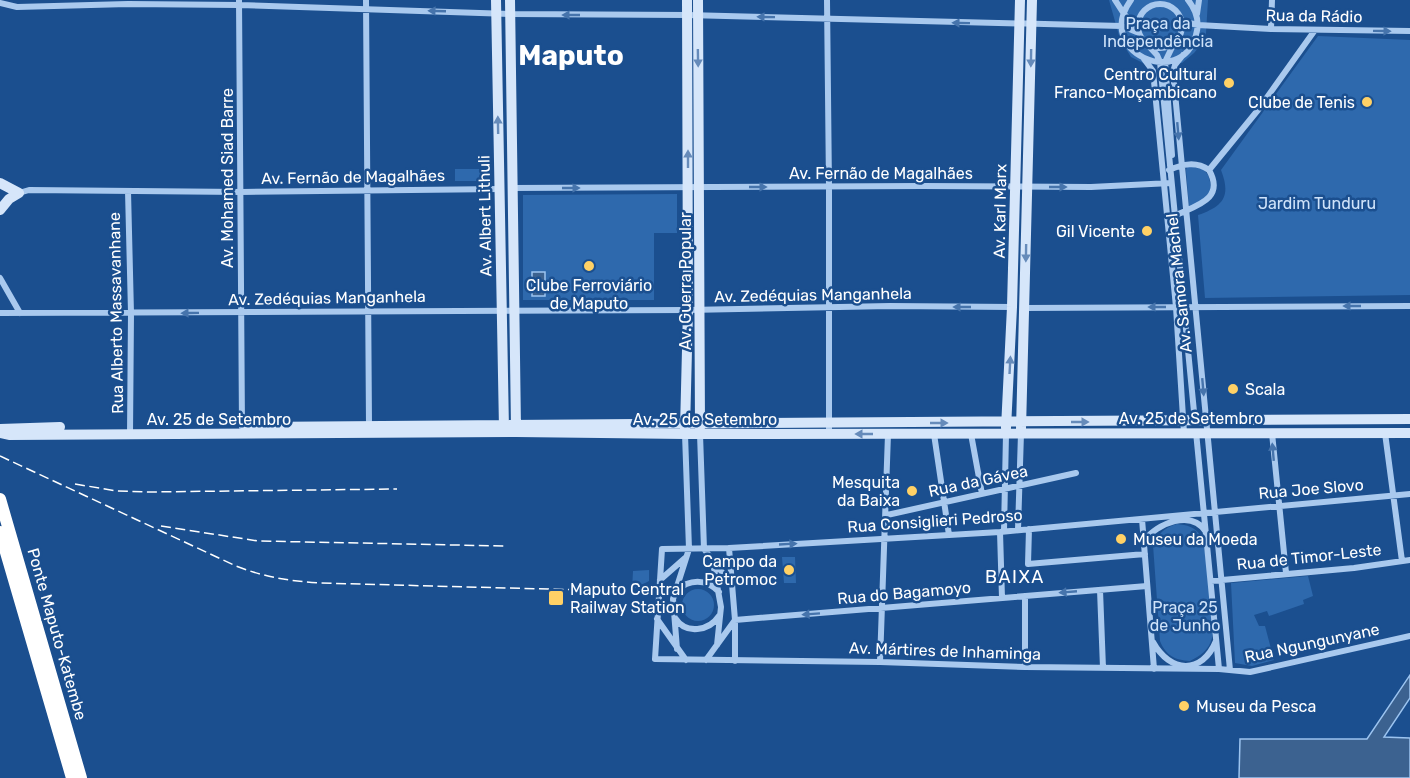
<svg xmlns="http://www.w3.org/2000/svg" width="1410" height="778" font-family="Rubik,sans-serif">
<rect width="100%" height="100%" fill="#1b4f8f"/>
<path fill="#2e69ad" d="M 1109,0 L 1208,0 L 1206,33 L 1204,41 L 1194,53 L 1182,63 L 1147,65 L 1131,57 L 1120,39 Z
M 1318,36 L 1410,40 L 1410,295 L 1205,298 L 1198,215 C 1224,206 1231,196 1221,170 Z
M 1187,167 C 1209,165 1211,178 1211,196 L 1189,207 L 1186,170 Z
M 455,169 L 481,169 L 481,181 L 455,181 Z
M 677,194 L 677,233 L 654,233 L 654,300 L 523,300 L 523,195 Z
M 1177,524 C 1187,525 1195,527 1201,536 C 1206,544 1215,628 1212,638 C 1209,650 1200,656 1190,661 C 1175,660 1166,656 1160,641 L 1153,545 C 1159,533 1164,528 1177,524 Z
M 782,557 L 795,557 L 796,583 L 784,583 Z
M 649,570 L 649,581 L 632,590 L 633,571 Z
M 1308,576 L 1313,596 L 1303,600 L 1304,604 L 1269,616 L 1267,611 L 1254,615 L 1259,626 L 1265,626 L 1274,660 L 1252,666 L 1235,663 L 1231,583 Z
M682 605a16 16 0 1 1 32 0a16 16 0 1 1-32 0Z"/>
<path fill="#3c6290" stroke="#9cc4f0" stroke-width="1.5" d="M 532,272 L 545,272 L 545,296 L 532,296 Z
M 1410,675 L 1410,698 L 1384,737 L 1410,738 L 1410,778 L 1239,778 L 1240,739 L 1367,739 Z"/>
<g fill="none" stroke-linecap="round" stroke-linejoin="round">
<path stroke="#a9c9ee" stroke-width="6" d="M 239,0 L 242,427
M 366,0 L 369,425
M 827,0 L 829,187 L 829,434
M 1115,0 L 1124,14 L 1138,28
M 1131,0 C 1093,52 1181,90 1196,35 C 1200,22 1196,10 1188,0
M 0,3 L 17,7 L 128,4 L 239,5 L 510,14 L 687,15 L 1082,25 L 1122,26 L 1139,33
M1138 26a22 22 0 1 1 44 0a22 22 0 1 1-44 0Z
M 1197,14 L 1199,0
M 1181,21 L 1198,25 L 1271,29 L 1410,31
M 1271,29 L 1272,0
M 1145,42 L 1157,55 L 1160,62 L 1195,422
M 1183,55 L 1175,65 L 1173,72 L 1230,670
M 1144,59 L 1153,71 L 1176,307 L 1184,433
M 1172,155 L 1165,62 L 1175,41
M 1169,170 C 1183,164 1196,161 1209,170 C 1226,200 1194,206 1174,216
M 1209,170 L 1258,110 L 1315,30
M 511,188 L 922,186 L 1091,187 L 1171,183
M 128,191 L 131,313 L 130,434
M 19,193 L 29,190 L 241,192 L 501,189
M 0,278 L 20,313
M 1024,308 L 1410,306
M 0,313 L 688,310 L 890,306 L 1013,307
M 1196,432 L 1219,669
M 1272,433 L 1286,573
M 1385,433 L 1402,561
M 700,434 L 704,549 L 732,585
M 934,434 L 949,535
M 971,434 L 982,494
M 1410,494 L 1000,532 L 729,548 L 662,549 L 655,659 L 880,662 L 1025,667 L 1219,669 L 1250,672 L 1410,636
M 887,515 L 1076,473
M 1142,519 L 1154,669
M 1029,529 L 1028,564 L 1145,554
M 1018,530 L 1021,433
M 1004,531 L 1006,434
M 1000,532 L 1002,598
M 1144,541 C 1157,523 1192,509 1206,532
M 729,548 L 735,620 L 735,661
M 713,563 L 721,607 L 717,645
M 660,580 L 685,558
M 1211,581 L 1354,568 L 1410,560
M 1100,590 L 1103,668
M 676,591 C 689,579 706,578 719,592
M 1025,596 L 1025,667
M 675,618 C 686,635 709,631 719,616
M 657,619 L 686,660
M 1153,642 C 1170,673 1202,675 1216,641
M 677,649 L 673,599 L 689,549 L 685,434
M 706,660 L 735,620 L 1147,586
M 880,662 L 888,434"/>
<path stroke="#d6e6fa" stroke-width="10" d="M 496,0 L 504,429
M 510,0 L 516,428
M 698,0 L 700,428
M 0,183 L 19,193
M 0,210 L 9,199 L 19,193
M 246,427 C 634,421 1022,423 1410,419
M 1006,428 L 1012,307 L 1020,0
M 0,429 L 60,427
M 685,429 L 688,310 L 687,0
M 1021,429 L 1032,0
M 0,433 L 10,435 L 516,432 L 685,434 L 1410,433"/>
<path stroke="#fff" stroke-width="12" d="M 0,499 L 81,778
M 0,532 L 72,778"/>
<path stroke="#fff" stroke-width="1.5" stroke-dasharray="10 4.5" stroke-linecap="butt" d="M 0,456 L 236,566 C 264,577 289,581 319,583 L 583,590
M 75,484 L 117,491 L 147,492 L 397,489
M 161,526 L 258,541 L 505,546"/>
</g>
<defs><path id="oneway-solid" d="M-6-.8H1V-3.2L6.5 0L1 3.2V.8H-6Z" transform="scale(1.5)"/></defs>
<g fill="#4674ac">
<use href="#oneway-solid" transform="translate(437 11) rotate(-178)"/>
<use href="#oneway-solid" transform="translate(571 15) rotate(180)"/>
<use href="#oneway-solid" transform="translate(766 17) rotate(-179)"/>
<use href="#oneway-solid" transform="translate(961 23) rotate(-179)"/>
<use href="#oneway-solid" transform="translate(1382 31) rotate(1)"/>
<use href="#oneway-solid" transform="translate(1178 131) rotate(85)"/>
<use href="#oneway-solid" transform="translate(758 187)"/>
<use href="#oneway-solid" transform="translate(1058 187)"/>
<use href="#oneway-solid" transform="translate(571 188)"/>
<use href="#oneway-solid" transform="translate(1352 306) rotate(-180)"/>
<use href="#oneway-solid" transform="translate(962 307) rotate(-180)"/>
<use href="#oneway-solid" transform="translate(1157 307) rotate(180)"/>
<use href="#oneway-solid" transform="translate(190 313) rotate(179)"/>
<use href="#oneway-solid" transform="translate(1203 387) rotate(85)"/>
<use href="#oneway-solid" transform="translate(1273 452) rotate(-95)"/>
<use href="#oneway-solid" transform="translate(788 544) rotate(-3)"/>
<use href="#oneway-solid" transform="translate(1068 592) rotate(175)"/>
<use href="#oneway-solid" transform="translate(811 614) rotate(176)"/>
</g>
<g fill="#668bba">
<use href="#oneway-solid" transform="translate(698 58) rotate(89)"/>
<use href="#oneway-solid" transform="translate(1031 58) rotate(91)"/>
<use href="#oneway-solid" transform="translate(498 125) rotate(-91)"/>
<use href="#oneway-solid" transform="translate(688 159) rotate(-90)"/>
<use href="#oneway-solid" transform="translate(1026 253) rotate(91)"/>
<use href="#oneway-solid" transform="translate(1010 365) rotate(-87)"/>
<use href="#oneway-solid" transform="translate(1080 422)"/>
<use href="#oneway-solid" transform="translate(939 423)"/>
<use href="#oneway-solid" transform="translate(864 434) rotate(180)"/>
</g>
<g fill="#ffd166" stroke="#1b4f8f" stroke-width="2">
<circle cx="1229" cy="83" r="6"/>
<circle cx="1367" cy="102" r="6"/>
<circle cx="1147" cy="231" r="6"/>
<circle cx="589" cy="266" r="6"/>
<circle cx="1233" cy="389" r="6"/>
<circle cx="912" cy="491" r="6"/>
<circle cx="1121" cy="539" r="6"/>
<circle cx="789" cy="570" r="6"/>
<rect x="548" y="590" width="16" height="16" rx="3"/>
<circle cx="1184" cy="706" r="6"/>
</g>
<g text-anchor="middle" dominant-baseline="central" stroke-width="5" stroke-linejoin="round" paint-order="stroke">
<g font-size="16" fill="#fff" stroke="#1b4f8f">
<text transform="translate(1314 16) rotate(1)">Rua da Rádio</text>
<text x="881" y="173">Av. Fernão de Magalhães</text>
<text transform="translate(353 177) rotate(-1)">Av. Fernão de Magalhães</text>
<text transform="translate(227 178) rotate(-90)">Av. Mohamed Siad Barre</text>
<text transform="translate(1000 211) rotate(-89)">Av. Karl Marx</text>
<text transform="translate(485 216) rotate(-91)">Av. Albert Lithuli</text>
<text transform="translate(685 281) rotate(-90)">Av. Guerra Popular</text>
<text transform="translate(1179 283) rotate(-96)">Av. Samora Machel</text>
<text transform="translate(813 295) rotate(-1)">Av. Zedéquias Manganhela</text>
<text transform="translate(327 298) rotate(-1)">Av. Zedéquias Manganhela</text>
<text transform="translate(116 313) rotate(-91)">Rua Alberto Massavanhane</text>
<text x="1191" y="418">Av. 25 de Setembro</text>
<text x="219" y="419">Av. 25 de Setembro</text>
<text x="705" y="419">Av. 25 de Setembro</text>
<text transform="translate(978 481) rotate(-12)">Rua da Gávea</text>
<text transform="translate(1311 489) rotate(-5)">Rua Joe Slovo</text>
<text transform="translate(935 521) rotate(-4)">Rua Consiglieri Pedroso</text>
<text transform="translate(1309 557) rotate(-6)">Rua de Timor-Leste</text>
<text transform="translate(904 593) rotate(-5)">Rua do Bagamoyo</text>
<text transform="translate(57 634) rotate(74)">Ponte Maputo-Katembe</text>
<text transform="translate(1312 643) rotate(-12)">Rua Ngungunyane</text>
<text transform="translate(945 651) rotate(2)">Av. Mártires de Inhaminga</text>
</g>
<g font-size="16" fill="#cfe3fa" stroke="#1b4f8f">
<text x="1158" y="23">Praça da<tspan x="1158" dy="18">Independência</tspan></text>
<text x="1317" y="203">Jardim Tunduru</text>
<text x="1185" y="607">Praça 25<tspan x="1185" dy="18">de Junho</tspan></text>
</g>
<g font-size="16" fill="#fff" stroke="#1b4f8f" text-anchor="end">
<text x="1217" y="74">Centro Cultural<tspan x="1217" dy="18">Franco-Moçambicano</tspan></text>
<text x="1355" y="102">Clube de Tenis</text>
<text x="1135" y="231">Gil Vicente</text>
<text x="589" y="285" text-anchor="middle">Clube Ferroviário<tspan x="589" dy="18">de Maputo</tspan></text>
<text x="1245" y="389" text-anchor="start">Scala</text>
<text x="900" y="482">Mesquita<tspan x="900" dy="18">da Baixa</tspan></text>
<text x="1133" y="539" text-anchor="start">Museu da Moeda</text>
<text x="777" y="561">Campo da<tspan x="777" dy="18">Petromoc</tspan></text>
<text x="570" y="589" text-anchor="start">Maputo Central<tspan x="570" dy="18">Railway Station</tspan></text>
<text x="1196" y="706" text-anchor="start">Museu da Pesca</text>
</g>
<g font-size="18" letter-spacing="1.5" fill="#fff" stroke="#1b4f8f">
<text x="1015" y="577">BAIXA</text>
</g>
<g font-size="28" font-weight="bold" fill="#fff" stroke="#1b4f8f">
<text x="571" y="55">Maputo</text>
</g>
</g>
</svg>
